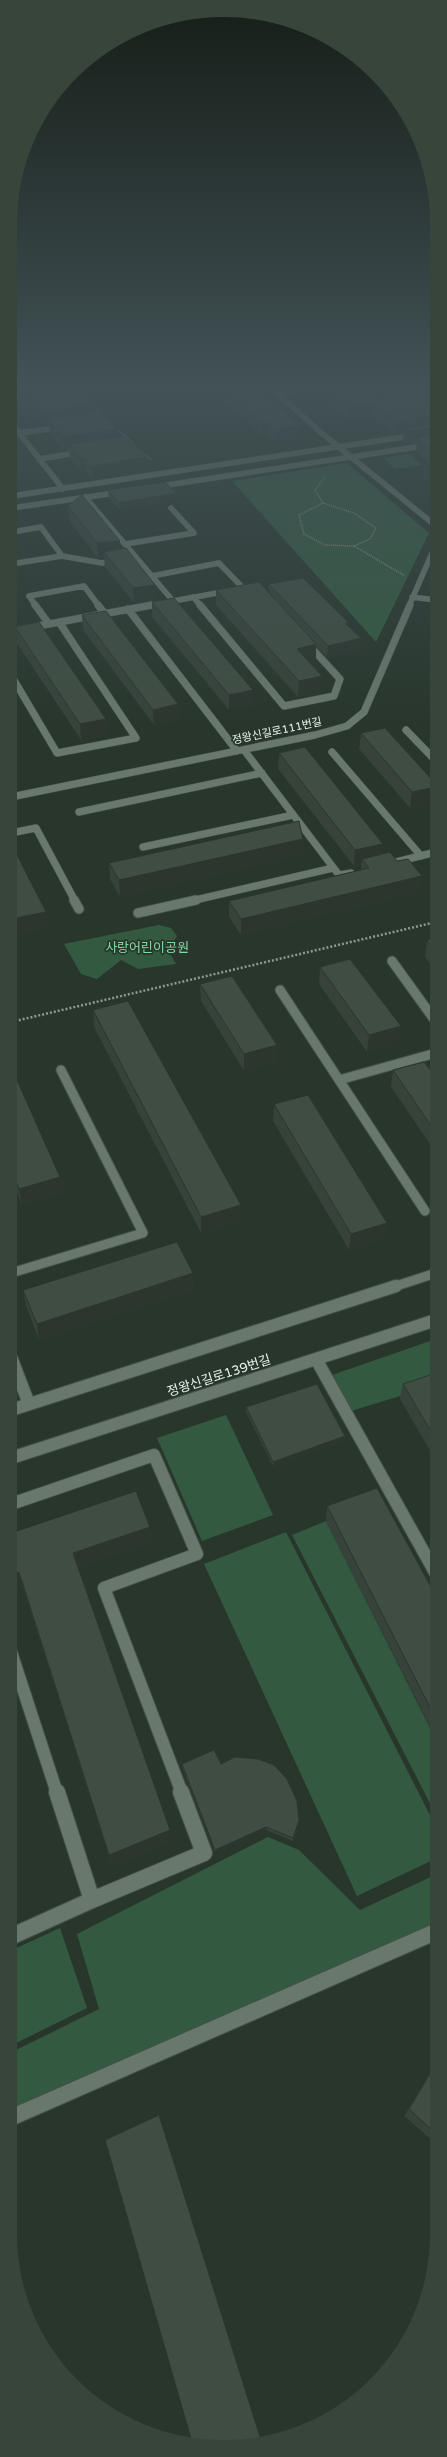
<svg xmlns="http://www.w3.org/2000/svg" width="447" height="2457" font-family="'Varela Round','Noto Sans KR',sans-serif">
<rect width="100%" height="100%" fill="#28362c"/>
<path fill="#335a41" d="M 409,454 L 422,465 L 395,469 L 383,458 Z
M 347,463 L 429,533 L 376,642 L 232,481 Z
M 159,925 L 171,928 L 177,936 L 168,950 L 176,964 L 138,969 L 121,960 L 97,979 L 81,974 L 64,944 Z
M 436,1339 L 436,1385 L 351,1411 L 332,1375 Z
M 226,1415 L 273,1515 L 202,1541 L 157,1438 Z
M 326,1521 L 436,1740 L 435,1813 L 292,1535 Z
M 286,1532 L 435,1825 L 435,1859 L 357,1896 L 204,1564 Z
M 268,1837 L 299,1850 L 360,1910 L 435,1875 L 435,1932 L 10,2118 L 10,2053 L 99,2009 L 77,1934 Z
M 60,1928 L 87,2008 L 10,2046 L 10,1951 Z"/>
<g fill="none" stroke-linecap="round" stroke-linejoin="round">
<defs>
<path id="minor-far4" d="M 264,381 L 319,431 L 436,526
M 278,392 L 326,386
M 12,424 L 63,489
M 12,434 L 63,427
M 39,459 L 82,452
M 154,487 L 436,444
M 12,496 L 417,435
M 85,497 L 173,601
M 12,508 L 122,492
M 12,532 L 41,527 L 62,556
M 125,544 L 194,533 L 171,508
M 11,564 L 62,556 L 102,563 L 118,560
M 152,576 L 219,563 L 243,588
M 193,597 L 201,606
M 412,597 L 436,600
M 36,606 L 29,596 L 84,586 L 99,606
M 146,606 L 228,591
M 409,606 L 436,544"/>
<path id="minor-far3" d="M 35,605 L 49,624
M 98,605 L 105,614
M 200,605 L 284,706 L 334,696 L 340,679 L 307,643
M 128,609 L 237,751
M 11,631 L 152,605
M 11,675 L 57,753 L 136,738 L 59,622
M 406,730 L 436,761
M 244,750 L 339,875 L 351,873
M 332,752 L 421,856
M 11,797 L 315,735 L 347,726 L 364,712 L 410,605
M 79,812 L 262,773
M 11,833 L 36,828 L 75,901
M 143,847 L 293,815
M 384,865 L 436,852
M 191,901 L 333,868"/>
<path id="minor-far2" d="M 74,900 L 79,909
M 138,913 L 196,900
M 392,961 L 436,1022
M 280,990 L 425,1211
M 339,1080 L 436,1053
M 11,1273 L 143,1233 L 61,1070
M 393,1287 L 436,1273"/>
<path id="minor-far1" d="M 11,1357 L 29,1404
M 316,1359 L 436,1574
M 11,1410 L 396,1286
M 11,1458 L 436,1320
M 11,1504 L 154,1455 L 197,1554 L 104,1588 L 182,1793
M 11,1652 L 57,1793"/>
<path id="minor" d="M 92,1900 L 204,1853 L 181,1792
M 10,1937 L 92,1900 L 57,1792
M 10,2118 L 435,1932"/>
</defs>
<use href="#minor-far4" stroke="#455049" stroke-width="6"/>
<use href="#minor-far3" stroke="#455049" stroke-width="8"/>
<use href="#minor-far2" stroke="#455049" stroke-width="11"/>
<use href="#minor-far1" stroke="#455049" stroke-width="14"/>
<use href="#minor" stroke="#455049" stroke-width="18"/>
<path stroke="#8e9991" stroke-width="1.5" stroke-dasharray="1 1" stroke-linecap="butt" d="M 67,383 L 82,381
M 68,383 L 76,391
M 12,390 L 24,389
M 93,406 L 101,414
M 112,424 L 135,445
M 140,450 L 151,460
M 325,477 L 315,490 L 323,503 L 354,513 L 376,528 L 370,539 L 354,546 L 405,576
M 323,503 L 299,515 L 304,534 L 325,545 L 354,546"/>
<path stroke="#8e9991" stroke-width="2.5" stroke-dasharray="2 2" stroke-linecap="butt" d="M 11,1022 L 436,922"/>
<use href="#minor-far4" stroke="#69786d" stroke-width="5.5"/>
<use href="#minor-far3" stroke="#69786d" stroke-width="7"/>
<use href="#minor-far2" stroke="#69786d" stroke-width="9"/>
<use href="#minor-far1" stroke="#69786d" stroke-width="12"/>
<use href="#minor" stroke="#69786d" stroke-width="16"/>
</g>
<path fill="#36423a" d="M 202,381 L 249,381 L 301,437 L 275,441 L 268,434 L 262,435 Z
M 301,381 L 357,381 L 360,383 L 360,381 L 436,381 L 436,462 L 431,463 L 416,451 L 417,443 L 407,444 L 403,441 L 404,433 L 394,434 L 373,417 L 349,420 L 314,392 L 314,383 L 305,384 Z
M 21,385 L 74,390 L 94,404 L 95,412 L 117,429 L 117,437 L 129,443 L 147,457 L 148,471 L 93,480 L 85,471 L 81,472 L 70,458 L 69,450 L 64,451 L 50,433 L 49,424 L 43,425 L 22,398 Z
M 108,490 L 176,493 L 176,501 L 120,510 L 109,498 Z
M 68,506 L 121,549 L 155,585 L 155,600 L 134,603 L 105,567 L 104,557 L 98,558 L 69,521 Z
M 269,584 L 349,623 L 348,627 L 361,638 L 360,650 L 327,657 L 316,646 L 316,660 L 309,661 L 322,676 L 322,691 L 298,697 L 216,605 L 216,590 L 269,593 Z
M 152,602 L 253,690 L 253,705 L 229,710 L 152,617 Z
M 82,615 L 178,704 L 179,720 L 154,725 L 83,630 Z
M 15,627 L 106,719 L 107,735 L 81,740 L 16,642 Z
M 361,733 L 436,802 L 410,808 L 359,749 Z
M 279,753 L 383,844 L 382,854 L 420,892 L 241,935 L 229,917 L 229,901 L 361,870 L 361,865 L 354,866 L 278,769 Z
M 303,839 L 302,855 L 120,897 L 110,879 L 109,863 Z
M 11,843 L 46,912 L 48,928 L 13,936 L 11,931 Z
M 436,938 L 436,971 L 425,957 L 427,940 Z
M 320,967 L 399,1043 L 367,1052 L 319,984 Z
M 200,984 L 277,1045 L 277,1062 L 244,1071 L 201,1001 Z
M 93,1010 L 241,1221 L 201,1233 L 94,1027 Z
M 393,1070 L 436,1077 L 436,1153 L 391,1087 Z
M 11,1081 L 60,1177 L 62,1194 L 22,1205 L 11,1178 Z
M 274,1104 L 387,1223 L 385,1239 L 349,1250 L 273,1121 Z
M 193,1273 L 194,1290 L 39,1340 L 26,1306 L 23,1290 Z
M 436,1373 L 436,1461 L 400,1399 L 403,1384 Z
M 246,1407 L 345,1436 L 345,1441 L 273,1466 L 246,1412 Z
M 327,1506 L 436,1596 L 436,1739 L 326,1521 Z
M 150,1527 L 151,1543 L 78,1568 L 171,1842 L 112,1866 L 23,1587 L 11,1591 L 11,1533 Z
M 182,1764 L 221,1764 L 299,1823 L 293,1841 L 266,1830 L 215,1853 L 182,1767 Z
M 435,2065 L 435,2143 L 404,2116 Z"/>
<path fill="#2c362f" d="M 305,381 L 314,381 L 314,383 L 305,384 Z
M 94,404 L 95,417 L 48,419 L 49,424 L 43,425 L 42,412 Z
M 374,404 L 373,417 L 349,420 L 349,407 Z
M 436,416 L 436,441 L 417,438 L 417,443 L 407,444 L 408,431 L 405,428 L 404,433 L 394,434 L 396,421 Z
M 268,423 L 268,434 L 262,435 L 263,424 Z
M 301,426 L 301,437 L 275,441 L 275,429 Z
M 117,429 L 117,442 L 69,445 L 69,450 L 64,451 L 63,437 Z
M 436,449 L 436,462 L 431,463 L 432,450 Z
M 147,457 L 148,471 L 93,480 L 92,466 Z
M 80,458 L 84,458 L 85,471 L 81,472 Z
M 176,493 L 176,501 L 120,510 L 119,503 Z
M 120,541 L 121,555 L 104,552 L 104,557 L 98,558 L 97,543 Z
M 155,585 L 155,600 L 134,603 L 133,588 Z
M 11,610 L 13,610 L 15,625 L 11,625 Z
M 345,623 L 349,623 L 348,634 Z
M 361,638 L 360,650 L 327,657 L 328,646 Z
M 316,644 L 316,660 L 296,664 L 297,649 Z
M 322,676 L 322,691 L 298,697 L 299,681 Z
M 253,690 L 253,705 L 229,710 L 229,695 Z
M 178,704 L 179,720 L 154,725 L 153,710 Z
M 106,719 L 107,735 L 81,740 L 80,724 Z
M 11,756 L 13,756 L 15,772 L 11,772 Z
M 436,787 L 436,802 L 410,808 L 412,792 Z
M 303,839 L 302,855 L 120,897 L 119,880 Z
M 383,844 L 381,860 L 362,859 L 361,865 L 354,866 L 355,850 Z
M 422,876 L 420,892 L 241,935 L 241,919 Z
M 46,912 L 48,928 L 13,936 L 11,919 Z
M 401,1026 L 399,1043 L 367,1052 L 369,1035 Z
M 277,1045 L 277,1062 L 244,1071 L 244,1054 Z
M 60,1177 L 62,1194 L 22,1205 L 19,1189 Z
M 241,1205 L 241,1221 L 201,1233 L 201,1217 Z
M 387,1223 L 385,1239 L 349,1250 L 351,1234 Z
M 193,1273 L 194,1290 L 39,1340 L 37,1324 Z
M 345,1436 L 345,1441 L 273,1466 L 273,1462 Z
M 150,1527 L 151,1543 L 76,1569 L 73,1553 Z
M 19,1572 L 23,1587 L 11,1591 L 11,1575 Z
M 299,1820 L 299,1823 L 293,1841 L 293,1838 Z
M 266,1827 L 266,1830 L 215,1853 L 215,1850 Z
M 170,1830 L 171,1842 L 112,1866 L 109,1855 Z"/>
<path fill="#3f4d43" stroke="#2c362f" d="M 56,381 L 66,381 L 74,390 L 80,389 L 94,404 L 42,412 L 21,385 Z
M 214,381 L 249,381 L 301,426 L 275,429 L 268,423 L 263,424 Z
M 316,381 L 357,381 L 380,398 L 385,399 L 387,396 L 386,392 L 371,381 L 418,381 L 435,392 L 436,392 L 436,416 L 396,421 L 374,404 L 349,407 Z
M 432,381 L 436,381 L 436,383 Z
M 101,411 L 117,429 L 63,437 L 48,419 Z
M 436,423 L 436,428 L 408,431 L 405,428 Z
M 436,435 L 436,449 L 432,450 L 417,438 Z
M 123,436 L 129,443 L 133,443 L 147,457 L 92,466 L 84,458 L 80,458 L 69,445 Z
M 165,482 L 176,493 L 119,503 L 108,490 Z
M 82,495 L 120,541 L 97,543 L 68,506 Z
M 126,548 L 155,585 L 133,588 L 104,552 Z
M 303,578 L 349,623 L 345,623 L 361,638 L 328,646 L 269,584 Z
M 259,582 L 316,644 L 297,649 L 322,676 L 299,681 L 216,590 Z
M 174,598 L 253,690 L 229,695 L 152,602 Z
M 106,611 L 178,704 L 153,710 L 82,615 Z
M 39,622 L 106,719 L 80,724 L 15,627 Z
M 385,728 L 436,784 L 436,787 L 412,792 L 361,733 Z
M 305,747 L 383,844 L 355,850 L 279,753 Z
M 299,821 L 303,839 L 119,880 L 109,863 Z
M 11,843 L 46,912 L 11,919 Z
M 390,852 L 397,861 L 408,859 L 422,876 L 241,919 L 229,901 L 369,868 L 362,859 Z
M 436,938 L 436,951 L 427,940 Z
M 350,959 L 401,1026 L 369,1035 L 320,967 Z
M 232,976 L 277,1045 L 244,1054 L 200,984 Z
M 128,1001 L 241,1205 L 201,1217 L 93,1010 Z
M 424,1062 L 436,1077 L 436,1133 L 393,1070 Z
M 17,1080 L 60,1177 L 19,1189 L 11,1169 L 11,1081 Z
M 308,1095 L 387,1223 L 351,1234 L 274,1104 Z
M 177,1242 L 193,1273 L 37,1324 L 23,1290 Z
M 436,1373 L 436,1440 L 403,1384 Z
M 317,1384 L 345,1436 L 273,1462 L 246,1407 Z
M 377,1488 L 436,1596 L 436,1719 L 327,1506 Z
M 136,1491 L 150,1527 L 73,1553 L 170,1830 L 109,1855 L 19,1572 L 11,1575 L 11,1533 Z
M 214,1750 L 221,1764 L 235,1757 L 258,1759 L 274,1765 L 287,1779 L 297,1801 L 299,1820 L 293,1838 L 266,1827 L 215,1850 L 182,1764 Z
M 435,2065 L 435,2133 L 409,2109 Z
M 159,2115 L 261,2440 L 210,2447 L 192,2442 L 105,2140 Z"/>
<linearGradient id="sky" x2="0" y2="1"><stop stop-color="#161e18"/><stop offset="0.53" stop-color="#425256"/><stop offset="1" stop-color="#425256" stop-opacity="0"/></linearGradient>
<rect width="447" height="725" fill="url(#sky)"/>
<g text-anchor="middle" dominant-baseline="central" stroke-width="3.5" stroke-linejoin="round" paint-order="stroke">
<g font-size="11" fill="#eaf3ed" stroke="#28362c">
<text transform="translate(277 731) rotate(-12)">정왕신길로111번길</text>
</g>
<g font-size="13" fill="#80dda1" stroke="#28362c">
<text x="147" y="948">사랑어린이공원</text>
</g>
<g font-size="13" fill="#eaf3ed" stroke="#28362c">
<text transform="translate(219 1376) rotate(-18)">정왕신길로139번길</text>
</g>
</g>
<path d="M0 0H447V2457H0ZM223 17H224A206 206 0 0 1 430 223V2234A206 206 0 0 1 224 2440H223A206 206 0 0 1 17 2234V223A206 206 0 0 1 223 17Z" fill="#38453b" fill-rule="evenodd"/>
</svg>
